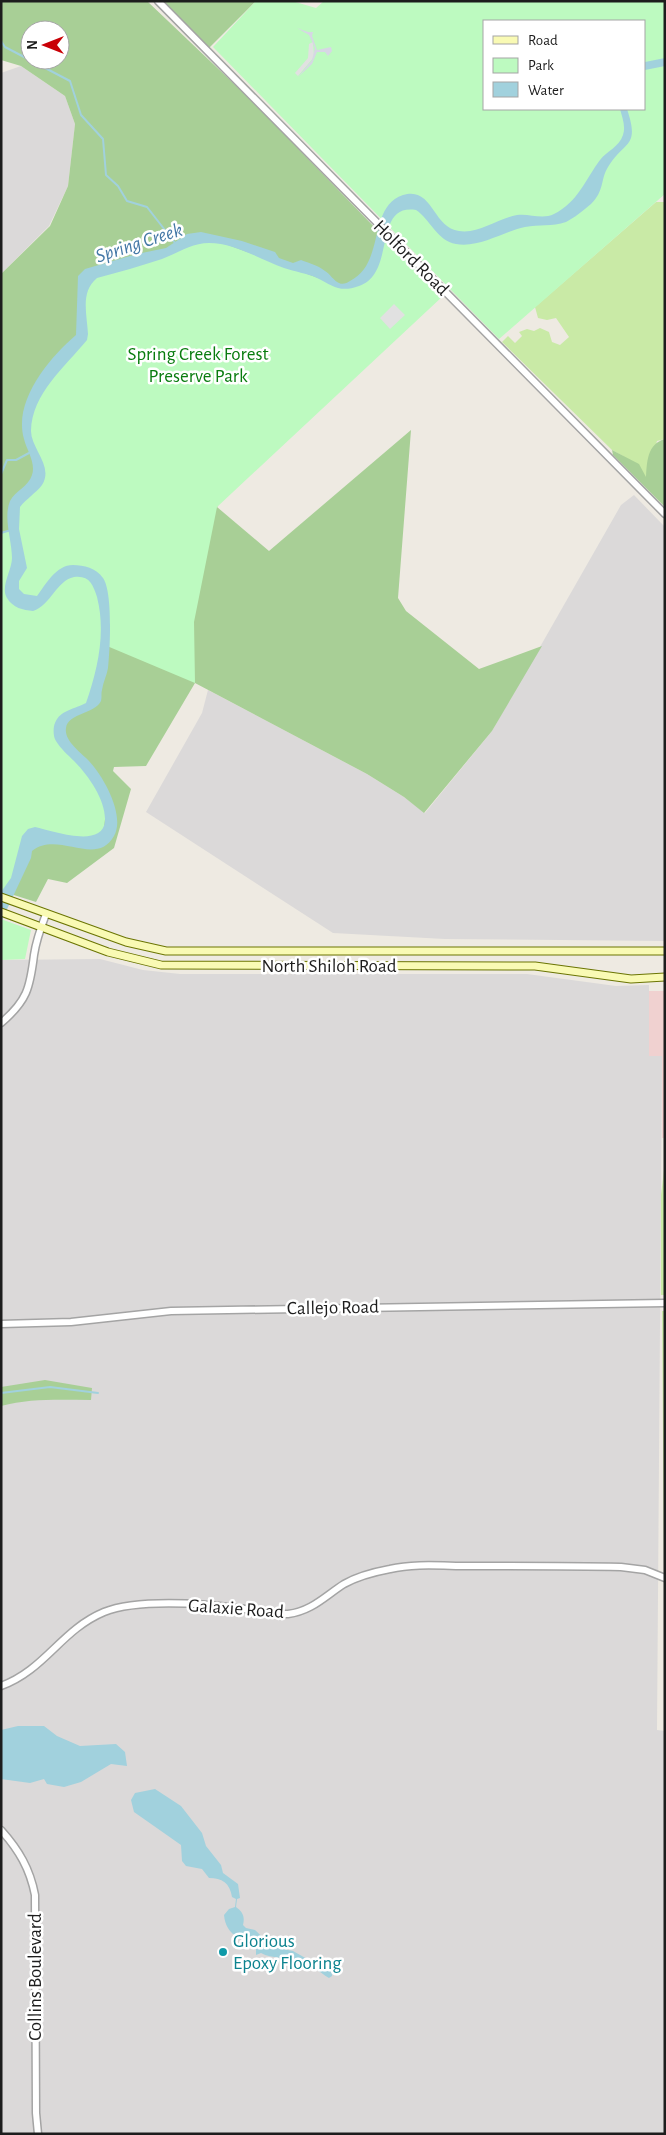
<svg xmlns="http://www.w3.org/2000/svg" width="666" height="2135" font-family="'Alegreya Sans',sans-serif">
<rect width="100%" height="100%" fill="#eeeae2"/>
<path fill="#dbd9d9" d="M 21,66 L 65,96 L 75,124 L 68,186 L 49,226 L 1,274 L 1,73 Z
M 634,495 L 665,527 L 665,941 L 445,939 L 333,933 L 146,812 L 202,713 L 208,690 L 367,774 L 404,797 L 425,813 L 492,731 L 621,505 Z
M 100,959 L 143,970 L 180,974 L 527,974 L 616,986 L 649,985 L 649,1056 L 662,1056 L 657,1730 L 665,1731 L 665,2134 L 1,2134 L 1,960 Z"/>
<path fill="#f0d1d0" d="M 649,991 L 665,991 L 665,1138 L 662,1138 L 662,1056 L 649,1056 Z"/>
<path fill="#c9eaa6" d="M 656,202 L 665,202 L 665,439 L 657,441 L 646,478 L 623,456 L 612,450 L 502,342 L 508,336 L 515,343 L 522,336 L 519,332 L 527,329 L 534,331 L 540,328 L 549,332 L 552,342 L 560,345 L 569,337 L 556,318 L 547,320 L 538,318 L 535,307 Z
M 665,1162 L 665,1295 L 661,1295 L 661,1195 Z
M 662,1311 L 665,1311 L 665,1569 L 664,1569 Z"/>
<path fill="#a8cf96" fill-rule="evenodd" d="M 1,1 L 147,1 L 250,99 L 382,235 L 373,268 L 217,507 L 269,551 L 411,430 L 398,598 L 406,611 L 479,669 L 542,646 L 492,731 L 424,813 L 404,797 L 367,774 L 195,683 L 146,766 L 114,767 L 113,771 L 131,789 L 114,848 L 67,883 L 48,879 L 36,902 L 1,891 L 1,274 L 50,226 L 68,186 L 75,124 L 65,96 L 21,66 L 1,60 ZM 30,30 L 60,30 L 60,60 L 30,60 Z
M 162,1 L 256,1 L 208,49 Z
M 665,439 L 665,507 L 613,455 L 612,450 L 639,464 L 646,477 C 647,462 647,444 665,439 Z
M 45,1380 L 92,1388 L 91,1400 C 61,1400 31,1398 1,1406 L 1,1387 Z"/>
<path fill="#bdfac0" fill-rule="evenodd" d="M 256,1 L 292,1 L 316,8 L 324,1 L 665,1 L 665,194 L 499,339 L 213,47 ZM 485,21 L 645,21 L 645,109 L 485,109 Z
M 382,235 L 443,296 L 217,507 L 194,622 L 195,683 L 107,646 L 87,705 L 62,723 L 64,737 L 108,794 L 103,836 L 93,843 L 32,838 L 8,894 L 1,891 L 1,533 L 14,529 L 16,502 L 41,482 L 26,428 L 27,412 L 85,334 L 84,286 L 92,276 L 209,238 L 340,286 L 361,283 L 373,268 Z
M 1,919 L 31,930 L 25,959 L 1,960 Z"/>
<path fill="#e1e1e1" d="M 313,42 L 314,57 L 298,76 L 295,73 L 308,58 L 309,44 Z
M 394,304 L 405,315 L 390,329 L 380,318 Z"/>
<path fill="#d6d7e4" d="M 297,28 L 308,32 L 313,32 L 312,36 L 317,50 L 331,47 L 332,51 L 328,56 L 325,52 L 317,52 L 312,64 L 298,77 L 312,60 L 315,48 L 309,35 Z"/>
<path fill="#a1d1dd" d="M 665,58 L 665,66 L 645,70 L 645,62 Z
M 620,109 L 627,109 C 640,148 625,140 608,167 C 600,180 605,190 591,204 C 584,210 574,218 566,222 C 552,227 539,224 525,227 C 502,232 480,248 456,244 C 437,241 430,219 416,210 C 372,203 397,273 359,286 C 340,293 333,286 317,278 C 307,273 295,272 284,268 C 261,260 235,243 209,243 C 192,243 178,253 162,259 C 141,266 119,272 97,278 C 80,292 87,314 88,334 L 87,340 C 65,367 32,393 31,431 C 31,449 54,466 42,485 C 36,493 26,499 20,507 L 19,529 L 27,568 L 19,581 L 19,589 L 24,594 L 37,596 C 46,584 56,565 73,565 C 84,565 96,568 103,578 C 113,592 110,649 108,668 C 107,675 103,682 102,690 C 101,693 102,697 101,701 C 95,714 68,713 66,728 C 64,740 79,751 86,758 C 102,773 126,815 114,836 C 96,868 58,830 32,851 L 31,858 L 1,922 L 1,892 L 11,878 L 22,836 L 28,829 L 35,827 C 53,831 103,849 105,821 C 106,800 88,775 74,761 C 68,755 60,748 56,741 C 53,737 53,727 55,723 C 60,710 75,709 86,703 C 98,669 106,632 97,597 C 93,584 89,575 74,577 C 56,581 51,605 33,611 C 23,610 13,608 7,598 C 0,587 12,570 12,558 C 12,540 3,518 10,501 C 15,491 29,486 32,475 C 36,463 27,451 24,439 C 13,401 49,358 76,335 L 78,276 L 85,269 L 137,254 L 166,248 L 187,234 L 201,232 L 242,241 L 275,252 L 279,258 L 293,263 L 301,260 C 309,263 319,266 325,271 C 330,274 334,281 339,283 C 343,285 347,283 350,281 C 386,263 367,207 403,195 C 433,186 432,227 459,231 C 479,234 497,219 517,215 C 529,213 542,220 554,214 C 578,202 585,180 600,160 C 607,151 619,147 623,135 C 626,126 622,117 620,109 Z
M 18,1726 L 44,1726 L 57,1736 L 80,1746 L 116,1744 L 125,1752 L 127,1766 L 111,1764 L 81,1782 L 64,1787 L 47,1784 L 44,1779 L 30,1783 L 1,1779 L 1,1730 Z
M 155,1789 L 181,1806 L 202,1833 L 206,1846 L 221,1865 L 223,1873 L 238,1884 L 240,1898 L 237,1899 L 236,1907 C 243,1912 245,1917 243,1925 L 246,1928 L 255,1930 L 273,1947 L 293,1951 L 309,1960 L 330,1963 L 333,1967 L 332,1976 L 329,1978 C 319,1972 310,1963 299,1960 C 286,1957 272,1959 261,1953 L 256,1955 L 256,1948 C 241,1938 226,1936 224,1915 L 229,1909 L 235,1907 L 236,1899 L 232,1897 C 230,1883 222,1878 209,1878 L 202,1869 L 186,1866 L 182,1861 L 181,1845 L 134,1812 L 131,1800 L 135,1793 Z"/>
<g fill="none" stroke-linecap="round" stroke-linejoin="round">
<path stroke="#a1d1dd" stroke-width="2" d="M 1,41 L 5,47 L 70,81 L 81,115 L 103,139 L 106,175 L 118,186 L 127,201 L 147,207 L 175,243
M 1,474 L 7,460 L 16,460 L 29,453
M 1,533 L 11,530
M 1,1393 L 50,1387 L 98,1393"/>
<defs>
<path id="tertiary" d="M 158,1 L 665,514
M 1,1023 C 27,1001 30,988 34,955 C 36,941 41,927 46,914
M 1,1324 L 71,1322 L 171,1311 L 665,1303
M 1,1686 C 45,1670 61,1630 104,1612 C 136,1599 201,1603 236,1608 C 252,1609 271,1615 288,1614 C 312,1611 325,1596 344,1584 C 358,1576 374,1572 390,1569 C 415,1563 444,1566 469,1566 C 520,1566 570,1566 621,1567 L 645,1570 L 665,1578
M 1,1830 C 19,1850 30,1869 35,1895 L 36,2113 L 38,2134"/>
<path id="secondary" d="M 1,897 L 126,942 L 166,951 L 665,951
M 1,912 L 108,952 L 161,965 L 535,966 L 631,979 L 665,977"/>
</defs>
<use href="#tertiary" stroke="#a4a4a4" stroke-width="9"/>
<use href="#secondary" stroke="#6b7503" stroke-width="9"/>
<use href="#tertiary" stroke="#fff" stroke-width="6"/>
<use href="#secondary" stroke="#f9fab4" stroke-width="7"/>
</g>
<circle fill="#0f9aa8" stroke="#fff" stroke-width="2" cx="223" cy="1952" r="5"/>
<g text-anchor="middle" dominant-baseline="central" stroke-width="5" stroke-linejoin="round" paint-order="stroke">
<g font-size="19" fill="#1d1d1d" stroke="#fff">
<text transform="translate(411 258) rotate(45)">Holford Road</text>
<text x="329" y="966">North Shiloh Road</text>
<text transform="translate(333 1308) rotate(-1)">Callejo Road</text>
<text transform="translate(236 1609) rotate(4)">Galaxie Road</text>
<text transform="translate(35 1977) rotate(-90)">Collins Boulevard</text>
</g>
<g font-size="19" fill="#097c0f" stroke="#fff">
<text x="198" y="354">Spring Creek Forest<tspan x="198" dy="22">Preserve Park</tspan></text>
</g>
<g font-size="19" fill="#0d838f" stroke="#fff" text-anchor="start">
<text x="233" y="1941">Glorious<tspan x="233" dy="22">Epoxy Flooring</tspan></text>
</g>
<g font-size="20" font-style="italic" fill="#4478a6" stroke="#fff">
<text transform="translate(139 243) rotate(-18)">Spring Creek</text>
</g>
</g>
<rect width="666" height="2135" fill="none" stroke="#1d1d1d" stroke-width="5"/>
<rect x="483" y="20" width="162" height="90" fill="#ffffff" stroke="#a5a5a5"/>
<rect x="493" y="36" width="25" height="8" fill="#f9fab4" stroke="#a5a5a5"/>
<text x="528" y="45" font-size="15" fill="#1d1d1d">Road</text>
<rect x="493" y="58" width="25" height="15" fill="#bdfac0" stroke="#a5a5a5"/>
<text x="528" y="70" font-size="15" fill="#1d1d1d">Park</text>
<rect x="493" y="82" width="25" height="15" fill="#a1d1dd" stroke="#a5a5a5"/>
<text x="528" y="95" font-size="15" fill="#1d1d1d">Water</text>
<g transform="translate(45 45) rotate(270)"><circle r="24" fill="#ffffff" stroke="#a5a5a5"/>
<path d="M0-4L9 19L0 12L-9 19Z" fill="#c90006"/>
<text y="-8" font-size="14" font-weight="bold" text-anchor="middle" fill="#1d1d1d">N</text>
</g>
</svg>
